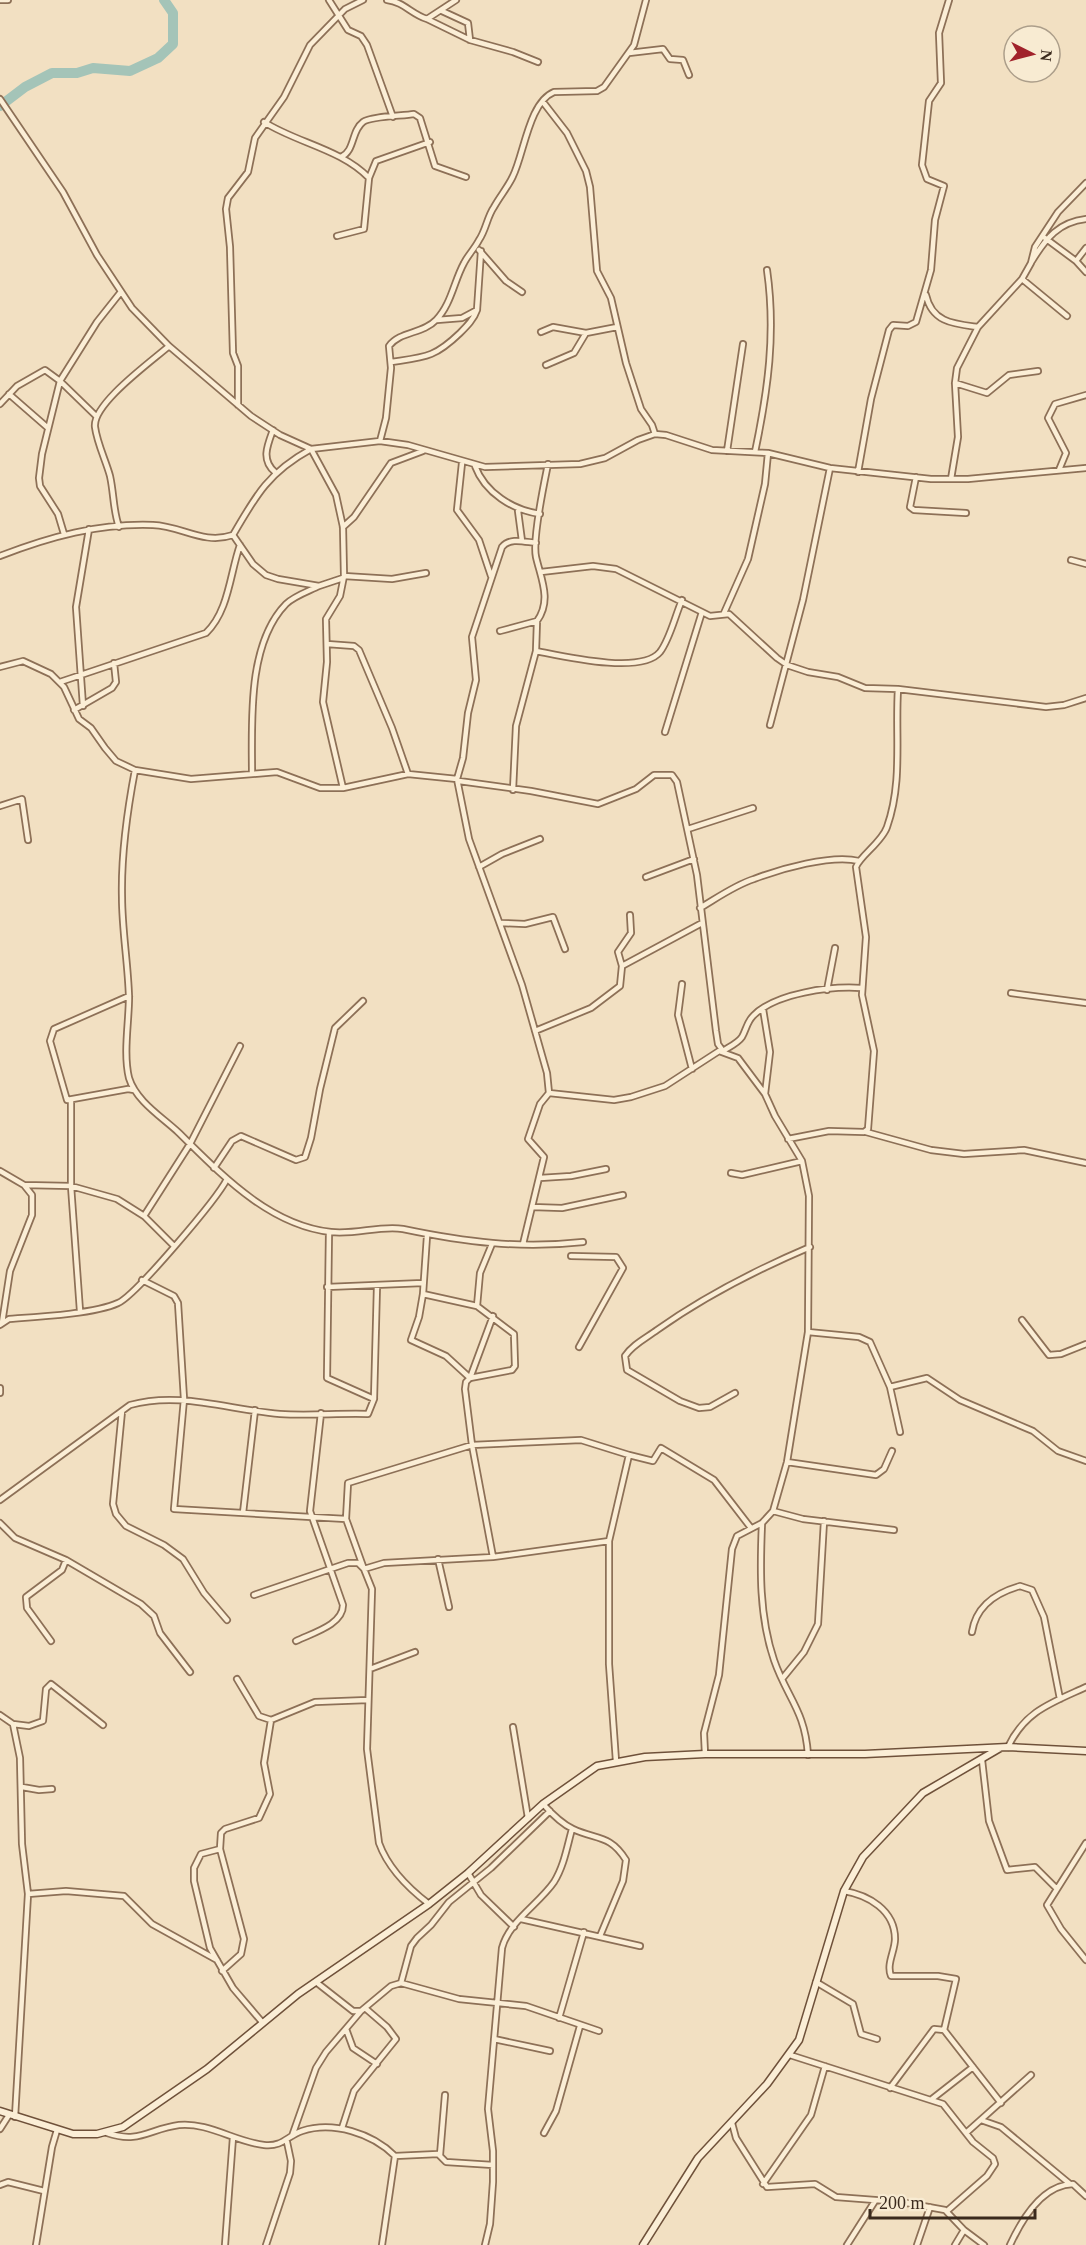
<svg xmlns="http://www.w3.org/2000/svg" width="1086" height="2245" font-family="Georgia,serif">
<rect width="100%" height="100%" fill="#f2e0c2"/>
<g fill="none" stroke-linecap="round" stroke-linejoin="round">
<path stroke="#a4c4b8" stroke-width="10" d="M 0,106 L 25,87 L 52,73 L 77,73 L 93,68 L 130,71 L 158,58 L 173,44 L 173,13 L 164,0"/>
<defs>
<path id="street" d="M 0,0 L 8,0
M 329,0 L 348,30 L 361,36 L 367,45 L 393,117
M 387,0 C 404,2 411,14 427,19 L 456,0
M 442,11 L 468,23 L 470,40
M 427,19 L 470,40 L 513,52 L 538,62
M 629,53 L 663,49 L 670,59 L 683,60 L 689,75
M 0,99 L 63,192 L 97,255 L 132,308 L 169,346 L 251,416 L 280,435 L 311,449 L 380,441 L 408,445 L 485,467 L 580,464 L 605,458 L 638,440 L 655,434 L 666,435 L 712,450 L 768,453 L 830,468 L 931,479 L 968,479 L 1086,468
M 543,102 L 567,133 L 586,171 L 590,187 L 597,271 L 611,298 L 626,363 L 641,409 L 652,425 L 655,434
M 264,122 C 297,143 341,149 369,178 L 364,229 L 337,236
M 341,157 C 355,151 351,131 363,122 C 371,116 403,116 414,114 L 420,118 L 435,166 L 466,177
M 369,178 L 376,161 L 430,142
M 1045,238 L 1076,261 L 1086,272
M 479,250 L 506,281 L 522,292
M 1032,261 C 1046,238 1059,222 1086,219
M 1076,261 L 1086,248
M 1022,279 L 1067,316
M 926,295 C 932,323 955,324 978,327
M 437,320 L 462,318 L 477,310 L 481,251
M 541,332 L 553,327 L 586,333
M 391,362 C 425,357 434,358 460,333 C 467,326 474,319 477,310
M 546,365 L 574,353 L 586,333 L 617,327
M 955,383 L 987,393 L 1009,375 L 1038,371
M 9,394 L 48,428
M 0,404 L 17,386 L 45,370 L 60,381 L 96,416
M 238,405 L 238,366 L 233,353 L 230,247 L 226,209 L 228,198 L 248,172 L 255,138 L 284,97 L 310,45 L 345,9 L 363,0
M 273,430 C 267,446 261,460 275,472
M 380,441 L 386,418 L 391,368 L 389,346 C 400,331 423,334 436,320 C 451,305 454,281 464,263 C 468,255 475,248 479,240 C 486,230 487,217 494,207 C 500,196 508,187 513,176 C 524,154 529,102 554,92 L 597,91 L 604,87 L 634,45 L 646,0
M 727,451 L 743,344
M 755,452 C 768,390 776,333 767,270
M 462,463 L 457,510 L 479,540 L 491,576
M 475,466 C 485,493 513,510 540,514
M 1059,470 L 1066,453 L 1048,418 L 1055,404 L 1086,395
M 858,472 L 871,399 L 889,330 L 893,325 L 908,326 L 916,322 L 931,270 L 935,220 L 944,186 L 927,179 L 922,165 L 929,101 L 941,83 L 939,33 L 949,0
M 916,477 L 910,507 L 914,510 L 966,513
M 951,479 L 958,437 L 955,383 L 957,368 L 978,327 L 1022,279 L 1031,263 L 1035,247 L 1058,212 L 1086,183
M 518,511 L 522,541
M 119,527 C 113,510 114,494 110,476 C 106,461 97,443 95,427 C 92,404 152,361 169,346
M 343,527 L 354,517 L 391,463 L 423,451
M 64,534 L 58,514 L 40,486 L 39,478 L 42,454 L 60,381 L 97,322 L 120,293
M 233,535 L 253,564 L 266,575 L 278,579 L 319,586 L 343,578
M 0,556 C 49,537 99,523 153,525 C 182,526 203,545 233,535 C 256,495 269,472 311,449 L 336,495 L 343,527 L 344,576 L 340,596 L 326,619 L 327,662 L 323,702 L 343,788
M 1071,560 L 1086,564
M 541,572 L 593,566 L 616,569 L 710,616 L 729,614 L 777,658 L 787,665 L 808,672 L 838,677 L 865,688 L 898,689 L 1046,707 L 1064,705 L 1086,698
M 344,576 L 392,579 L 426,573
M 724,613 L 748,559 L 765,484 L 768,453
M 500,631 L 537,621 C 552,600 541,579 536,557 C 532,539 544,484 548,464
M 327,644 L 354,646 L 359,650 L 392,728 L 408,774
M 536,651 C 562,656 641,675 660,652 C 670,639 675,616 682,600
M 0,667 L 23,661 L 51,674 L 64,687 L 79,719 L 91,728 L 105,748 L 116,761 L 135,770 L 191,779 L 277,772 L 320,788 L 343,788 L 408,774 L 457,779 L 469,839 L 522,985 L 547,1073 L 549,1093 L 614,1100 L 631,1097 L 665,1086 L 719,1051 L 738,1058 L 765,1094 L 775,1116 L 802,1161 L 809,1196 L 808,1332 L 787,1462 L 773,1511 L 762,1523 L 737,1536 L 732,1549 L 719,1675 L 704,1733 L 705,1754
M 60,682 L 206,633 C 229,611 230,573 240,545
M 83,706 L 76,607 L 89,529
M 74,710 L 112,688 L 116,682 L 114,663
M 770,725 L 803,600 L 830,468
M 665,732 L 702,612
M 135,770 C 127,812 121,854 122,897 C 122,930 128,963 129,997 C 129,1022 123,1053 129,1078 C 136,1101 162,1117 178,1132 C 220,1173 268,1225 331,1232 C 355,1235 381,1225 403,1229 C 465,1242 520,1249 583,1242
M 252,774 C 252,722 247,644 286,604 C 294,596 309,591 319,586
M 457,779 L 463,758 L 468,713 L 476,680 L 472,637 L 502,547 C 510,537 525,542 536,543
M 459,781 L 531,791 L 598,804 L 636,789 L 654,775 L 672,775 L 677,782 L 697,875 L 716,1031 L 718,1044 L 723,1051 C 729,1047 738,1043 742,1037 C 746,1030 747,1022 753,1016 C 775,993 831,986 861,988
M 513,790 L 516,726 L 536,651 L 537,621
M 0,806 L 22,799 L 28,840
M 688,829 L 753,808
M 479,867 L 502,854 L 540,839
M 646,877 L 694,859
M 700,908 C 717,898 735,885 754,879 C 780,869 832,854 859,861
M 501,923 L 525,924 L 553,917 L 565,949
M 622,966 L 618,952 L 631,933 L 630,915
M 682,984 L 678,1015 L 692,1069
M 827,990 L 835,948
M 1011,993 L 1086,1003
M 129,996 L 54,1029 L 50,1041 L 67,1100 L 128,1089 L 134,1090
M 763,1009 L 770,1052 L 765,1094
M 535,1031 L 591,1008 L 620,986 L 622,966 L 702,923
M 71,1101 L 71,1186 L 80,1311
M 866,1132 L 931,1150 L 964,1154 L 1024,1150 L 1086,1163
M 788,1139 L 829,1131 L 864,1132 L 868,1129 L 874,1051 L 862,995 L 866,937 L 856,867 C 860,856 882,842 887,827 C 903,782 895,736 898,689
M 214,1168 L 232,1141 L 241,1136 L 296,1160 L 305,1157 L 311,1138 L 320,1089 L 335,1028 L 363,1001
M 0,1171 L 24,1185 L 71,1186 L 117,1199 L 144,1216 L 174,1246
M 731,1173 L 742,1175 L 802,1161
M 540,1178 L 571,1176 L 606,1169
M 532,1207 L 562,1208 L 623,1195
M 144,1216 L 190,1144 L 240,1046
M 329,1232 L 327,1378 L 374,1399
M 427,1236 L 423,1294 L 419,1317 L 411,1340 L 446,1356 L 470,1378
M 492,1244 L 480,1273 L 477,1306 L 514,1334 L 515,1366 L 512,1370 L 470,1378 L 466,1382 L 465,1389 L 472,1445 L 493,1557
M 523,1244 L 544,1157 L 528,1139 L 540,1104 L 549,1093
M 571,1256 L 616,1257 L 623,1268 L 579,1347
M 142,1280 L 174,1296 L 178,1303 L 184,1399 L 174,1509 L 346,1519
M 327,1287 L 423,1283
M 423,1294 L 477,1306
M 1022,1320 L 1049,1355 L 1061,1354 L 1086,1344
M 2,1323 L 10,1271 L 32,1215 L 32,1195 L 24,1185
M 0,1325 L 9,1319 C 36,1317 94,1314 118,1303 C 135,1296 217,1199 227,1179
M 808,1332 L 859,1337 L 870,1342 L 890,1387 L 900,1432
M 470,1378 L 493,1316
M 890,1387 L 927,1378 L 960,1400 L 1033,1431 L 1058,1451 L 1086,1461
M 0,1388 L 0,1393
M 735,1393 L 710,1407 L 699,1408 L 680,1401 L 627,1370 L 625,1356 C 632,1345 646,1338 657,1330 C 705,1296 756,1270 810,1247
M 122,1411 L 113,1504 L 116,1514 L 126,1526 L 164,1545 L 183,1559 L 204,1593 L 227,1620
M 787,1462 L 876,1475 L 884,1469 L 892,1451
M 0,1500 L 130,1405 C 180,1391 229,1410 280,1414 C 309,1416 339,1413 368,1414 L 374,1399 L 377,1286
M 773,1511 L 803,1519 L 894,1530
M 243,1513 L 255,1410
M 0,1523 L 15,1538 L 66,1560 L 141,1604 L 154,1616 L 160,1633 L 190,1672
M 762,1523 C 760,1569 759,1616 774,1660 C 787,1698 805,1710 808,1755
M 609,1541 L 493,1557 L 384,1563 L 364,1569 L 346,1519 L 348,1483 L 472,1445 L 581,1440 L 629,1455
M 438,1559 L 449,1607
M 254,1595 L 348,1563 L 358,1563 L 364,1569 L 372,1589 L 367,1749 L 379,1843 C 388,1868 408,1888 429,1904
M 972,1632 C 976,1606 995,1593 1020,1586 L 1032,1590 L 1044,1617 L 1060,1699
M 51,1641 L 27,1608 L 26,1597 L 62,1570 L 66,1560
M 296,1641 C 312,1633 343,1625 343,1605 L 310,1511 L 321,1413
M 370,1669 L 415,1652
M 237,1679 L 259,1716 L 271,1720 L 315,1702 L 368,1700
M 782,1679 L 804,1652 L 818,1624 L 824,1521
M 0,1715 L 13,1724 L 20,1758 L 22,1844 L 28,1894 L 15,2117
M 13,1724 L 29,1726 L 43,1721 L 46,1689 L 51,1684 L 103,1725
M 513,1727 L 528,1818
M 1008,1747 C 1025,1711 1051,1703 1086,1687
M 982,1760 L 989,1821 L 1007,1870 L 1035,1867 L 1056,1888
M 616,1761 L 609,1664 L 609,1541 L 629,1455 L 653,1461 L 661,1448 L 714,1480 L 751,1528
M 22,1787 L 39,1790 L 52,1789
M 543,1804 C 551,1813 562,1824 573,1829 C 596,1840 610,1834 626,1860 L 623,1881 L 600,1936
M 1086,1843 L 1047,1905 L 1061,1929 L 1086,1960
M 220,1849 L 201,1854 L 194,1868 L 194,1881 L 210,1948 L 233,1988 L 262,2022
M 468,1873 L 481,1895 L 514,1927
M 844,1891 C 868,1895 895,1910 895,1939 C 895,1951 886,1964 891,1976 L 938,1976 L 956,1979 L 944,2030
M 28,1894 L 66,1891 L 124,1896 L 152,1924 L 217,1960
M 521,1919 L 640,1946
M 222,1971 L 241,1954 L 244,1939 L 220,1849 L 221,1833 L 225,1829 L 259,1818 L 270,1794 L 264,1763 L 271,1720
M 316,1982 L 353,2011 L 361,2011 L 391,1986 L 401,1983 L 459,1999 L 526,2006 L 599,2031
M 816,1982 L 853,2004 L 861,2034 L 877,2039
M 401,1983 L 411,1946 L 417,1938 L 431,1925 L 449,1902 L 491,1868 L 550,1811
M 559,2018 L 584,1932
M 346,2029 L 353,2048 L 377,2064
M 494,2039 L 550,2051
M 790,2055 L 943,2104 L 973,2142 L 993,2158 L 995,2164 L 987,2176 L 947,2211
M 890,2088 L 934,2029 L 944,2030 L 1001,2103
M 932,2099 L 973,2067
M 981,2120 L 1001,2127 L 1070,2184
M 732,2123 L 736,2138 L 767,2187 L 815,2184 L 836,2197 L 901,2202 L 945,2210 L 964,2230 L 984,2245
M 342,2128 L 354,2091 L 396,2039 L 387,2027 L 365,2008
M 0,2129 L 9,2115
M 107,2133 C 139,2144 149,2129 179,2125 C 208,2122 236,2142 264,2145 C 283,2147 287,2136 302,2131 C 333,2121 372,2133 395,2156 L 382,2245
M 544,2133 L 556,2111 L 580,2026
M 966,2133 L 1031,2075
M 292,2136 L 316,2068 L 326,2052 L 361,2011
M 440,2155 L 445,2095
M 395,2156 L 438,2154 L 446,2162 L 493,2165
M 763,2184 L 811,2115 L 825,2066
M 0,2185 L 8,2182 L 44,2191
M 36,2245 L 52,2147 L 57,2130
M 225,2245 L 233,2137
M 266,2245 L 290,2173 L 291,2161 L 287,2142
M 485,2245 L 490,2224 L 493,2182 L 493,2151 L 488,2109 L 502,1948 C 509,1921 539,1904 554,1882 C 564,1866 567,1847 572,1829
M 847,2245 L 875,2201
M 917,2245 L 930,2207
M 955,2245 L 964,2230
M 1010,2245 C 1021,2221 1042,2185 1073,2184 L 1086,2196"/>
<path id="secondary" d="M 0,2111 L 73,2134 L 97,2134 L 123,2127 L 207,2069 L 298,1994 L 429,1904 L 468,1873 L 543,1804 L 597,1766 L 645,1757 L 705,1754 L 865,1754 L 1008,1747 L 1086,1751
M 643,2245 L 698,2158 L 767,2084 L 799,2040 L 844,1891 L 863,1857 L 923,1793 L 1000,1748"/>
</defs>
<use href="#street" stroke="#8d7057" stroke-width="8"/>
<use href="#secondary" stroke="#6f513a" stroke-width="9"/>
<use href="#street" stroke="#fbeed6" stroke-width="4.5"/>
<use href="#secondary" stroke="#fbeed6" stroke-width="6"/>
</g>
<g transform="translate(1032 54) rotate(96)"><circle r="28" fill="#f8ebd2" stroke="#ac9e8a" stroke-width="1.5"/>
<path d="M0-4.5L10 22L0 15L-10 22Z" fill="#a1222b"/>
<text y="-9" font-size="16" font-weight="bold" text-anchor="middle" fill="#3b2a1d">N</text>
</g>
<path d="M870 2209v9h165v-9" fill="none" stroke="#3b2a1d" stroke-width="3"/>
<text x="879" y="2209" font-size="18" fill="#3b2a1d" stroke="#f8ebd2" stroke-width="4.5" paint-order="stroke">200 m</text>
</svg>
